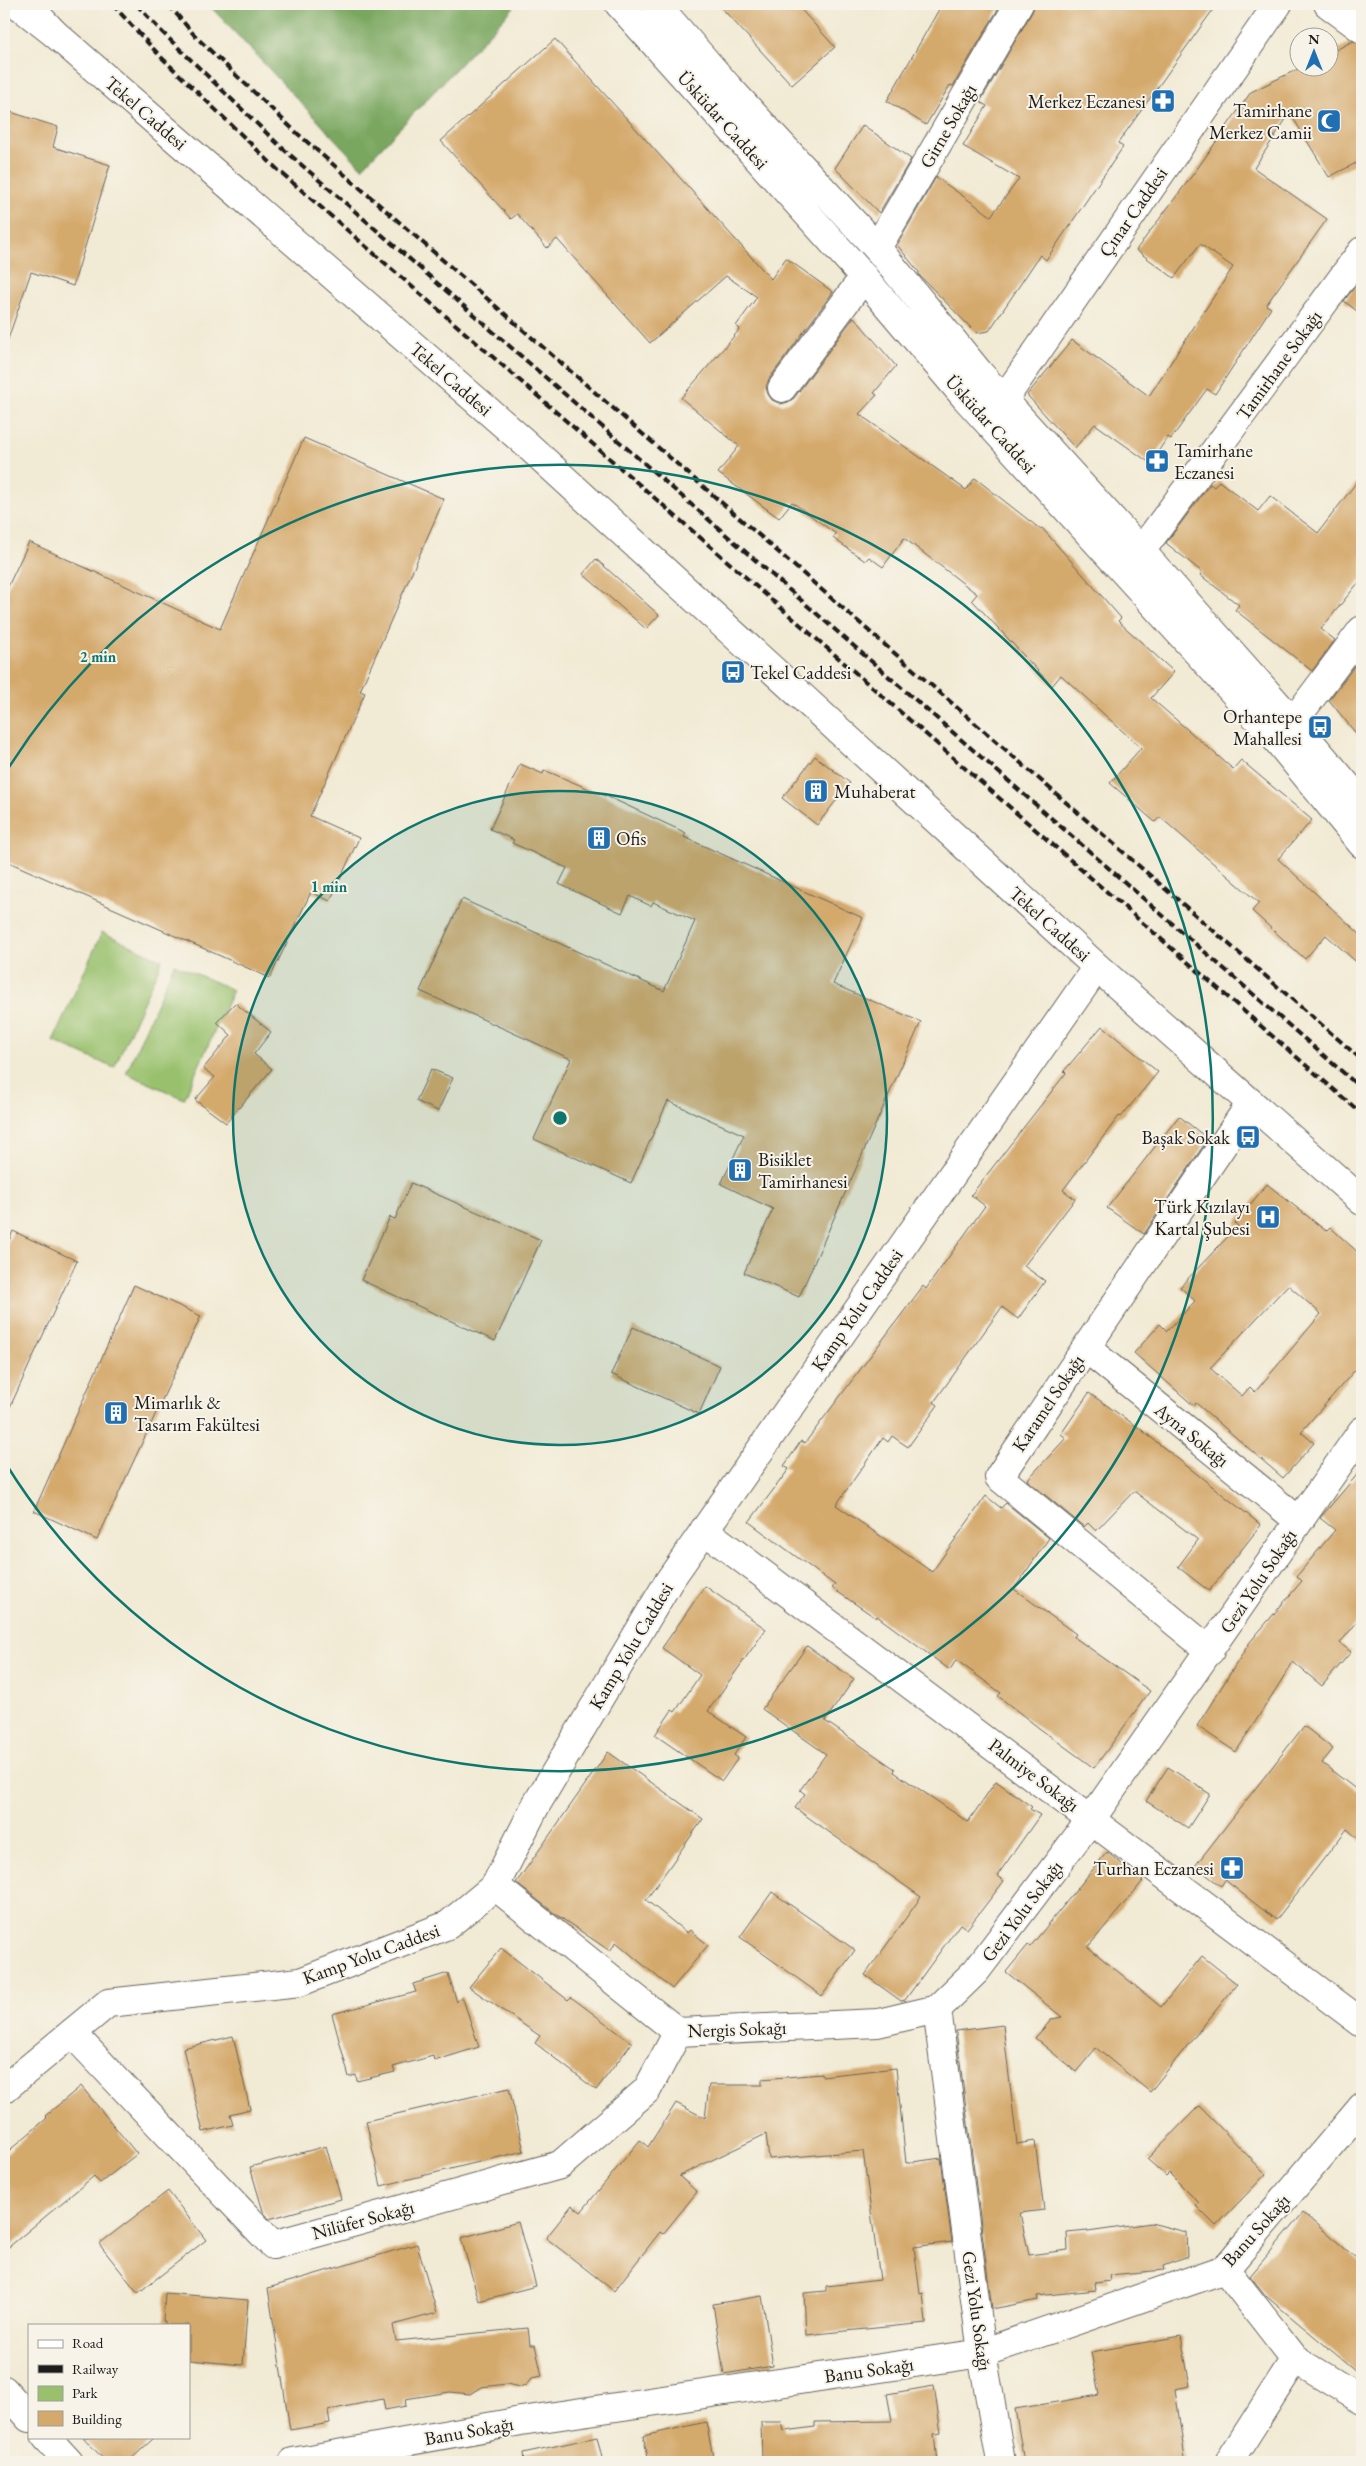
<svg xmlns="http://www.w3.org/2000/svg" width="1366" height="2466" font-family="'EB Garamond',serif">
<rect width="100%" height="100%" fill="#f7f3e8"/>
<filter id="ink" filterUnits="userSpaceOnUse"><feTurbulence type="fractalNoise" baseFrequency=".02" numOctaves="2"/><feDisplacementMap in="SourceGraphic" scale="10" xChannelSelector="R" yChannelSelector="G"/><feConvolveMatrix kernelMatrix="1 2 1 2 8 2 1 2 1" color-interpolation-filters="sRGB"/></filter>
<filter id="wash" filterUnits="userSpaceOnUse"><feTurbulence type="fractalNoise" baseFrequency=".0096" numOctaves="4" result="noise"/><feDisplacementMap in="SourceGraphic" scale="20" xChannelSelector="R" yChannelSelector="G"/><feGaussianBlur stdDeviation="1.12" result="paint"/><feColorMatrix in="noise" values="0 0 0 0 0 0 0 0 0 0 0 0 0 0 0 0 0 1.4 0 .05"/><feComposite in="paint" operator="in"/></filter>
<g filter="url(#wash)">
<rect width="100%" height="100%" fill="#f1ead4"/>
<path fill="#99c16d" stroke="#5a6e44" d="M 102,932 L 162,960 L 114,1068 L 53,1041 Z
M 174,964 L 233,990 L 184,1099 L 126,1073 Z"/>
<path fill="#7aa760" stroke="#4b623e" d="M 208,4 L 517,4 L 362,168 Z"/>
<g id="blocks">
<path fill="#d4a96c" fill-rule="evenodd" d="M 718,4 L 796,4 L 835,47 L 792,85 Z
M 942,4 L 1001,4 L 953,86 L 950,85 L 926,125 L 887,101 Z
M 1035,4 L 1217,4 L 1118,143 L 1123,147 L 1046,260 L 1040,255 L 989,331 L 976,333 L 919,275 L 919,272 L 897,245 L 936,177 L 991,216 L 1019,179 L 963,146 L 987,106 L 980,102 L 1032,12 Z
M 555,39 L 771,279 L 786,258 L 833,292 L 769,379 L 766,387 L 768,394 L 772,400 L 781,404 L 788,402 L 794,398 L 854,317 L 896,366 L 874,393 L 877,395 L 859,414 L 966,490 L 975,478 L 1040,529 L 1042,528 L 1121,618 L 1118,621 L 1174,672 L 1151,698 L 1233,769 L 1241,760 L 1312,820 L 1278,859 L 1362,936 L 1362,967 L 1326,935 L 1305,959 L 1252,911 L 1259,903 L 1160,817 L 1155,822 L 1110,783 L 1141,748 L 1061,675 L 1052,686 L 972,600 L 977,594 L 904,538 L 883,567 L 869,557 L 865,561 L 833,538 L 836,534 L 792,502 L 779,518 L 718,473 L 739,446 L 681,398 L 740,329 L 736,326 L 757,297 L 726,276 L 650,343 L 557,239 L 547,248 L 517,214 L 511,219 L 441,141 Z
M 1353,41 L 1362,44 L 1362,160 L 1329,177 L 1290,113 L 1254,168 L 1327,219 L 1266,305 L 1271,308 L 1215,394 L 1207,389 L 1171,439 L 1168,437 L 1150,463 L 1095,424 L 1075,448 L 1027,395 L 1072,340 L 1149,396 L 1233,267 L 1200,244 L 1174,278 L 1136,250 L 1197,169 L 1251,92 L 1300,68 L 1328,68 L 1328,54 Z
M 4,110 L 58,127 L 53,147 L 110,165 L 73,286 L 31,272 L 7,342 L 4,341 Z
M 863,125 L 911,159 L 879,213 L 835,168 Z
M 1362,277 L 1362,315 L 1344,301 Z
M 304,438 L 444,499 L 360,691 L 365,693 L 310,816 L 359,838 L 330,901 L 311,892 L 270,978 L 4,860 L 4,595 L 29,542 L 220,629 Z
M 1362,475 L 1362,578 L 1321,629 L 1335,640 L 1312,671 L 1235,610 L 1239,605 L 1200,575 L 1202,572 L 1166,543 L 1210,484 L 1214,487 L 1219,481 L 1258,511 L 1270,496 L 1318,533 Z
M 596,559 L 659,615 L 646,629 L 583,574 Z
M 1359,660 L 1362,662 L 1362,741 L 1329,700 Z
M 815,756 L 850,783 L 817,825 L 782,798 Z
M 520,764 L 543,774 L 544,770 L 613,799 L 686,833 L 684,837 L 863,918 L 833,984 L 921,1022 L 799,1297 L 744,1273 L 773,1209 L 721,1184 L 744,1135 L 668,1101 L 631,1183 L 534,1139 L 571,1059 L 420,991 L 462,899 L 664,991 L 695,921 L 653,902 L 651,906 L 630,896 L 622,913 L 559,884 L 567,868 L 512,843 L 514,840 L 490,829 Z
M 235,1003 L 271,1032 L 254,1054 L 272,1069 L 226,1123 L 195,1100 L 215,1077 L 203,1069 L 231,1035 L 217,1022 Z
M 1102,1026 L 1158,1072 L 1121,1117 L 1119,1116 L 1063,1190 L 1075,1199 L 1024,1266 L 1045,1281 L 1018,1319 L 1002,1307 L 934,1402 L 938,1405 L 908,1447 L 892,1436 L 888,1442 L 883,1438 L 836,1505 L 932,1572 L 986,1496 L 1001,1508 L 1006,1503 L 1049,1538 L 1014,1589 L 1076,1634 L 1074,1637 L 1150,1691 L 1094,1768 L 1039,1728 L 998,1696 L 1001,1693 L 956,1660 L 950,1670 L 877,1616 L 876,1618 L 832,1588 L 835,1585 L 749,1522 L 789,1469 L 784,1466 L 801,1441 L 805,1443 L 923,1286 L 926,1289 L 985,1206 L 971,1195 L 1066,1073 L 1064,1071 Z
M 431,1069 L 453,1078 L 438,1111 L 416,1101 Z
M 1179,1116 L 1208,1139 L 1144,1234 L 1107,1208 Z
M 411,1183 L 541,1240 L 495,1341 L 361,1280 L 390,1217 L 395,1219 Z
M 1267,1184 L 1326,1231 L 1330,1227 L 1362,1256 L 1362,1362 L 1301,1432 L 1314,1443 L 1283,1478 L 1196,1403 L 1194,1406 L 1134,1353 L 1160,1324 L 1167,1331 L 1195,1301 L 1180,1287 L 1238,1226 L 1235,1223 ZM 1288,1285 L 1321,1314 L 1255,1392 L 1250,1387 L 1242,1396 L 1210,1368 Z
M 13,1231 L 77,1261 L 4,1420 L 4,1252 Z
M 134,1285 L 201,1316 L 97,1540 L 34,1511 Z
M 633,1327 L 720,1366 L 699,1414 L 611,1374 Z
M 1089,1393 L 1139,1428 L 1261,1525 L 1209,1591 L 1178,1567 L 1198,1540 L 1134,1491 L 1096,1531 L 1088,1523 L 1084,1527 L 1027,1480 L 1066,1438 L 1061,1434 Z
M 1362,1469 L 1362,1616 L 1340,1643 L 1351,1652 L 1322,1686 L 1293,1662 L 1236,1752 L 1197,1726 L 1250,1642 L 1302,1581 L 1297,1576 L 1335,1530 L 1320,1518 Z
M 705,1586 L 766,1629 L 708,1711 L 746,1737 L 734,1755 L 738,1758 L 722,1781 L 655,1735 L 672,1710 L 675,1712 L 700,1675 L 662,1648 Z
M 807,1646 L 854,1679 L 825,1721 L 895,1769 L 894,1772 L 968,1822 L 996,1781 L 1032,1807 L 1030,1809 L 1040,1815 L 997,1876 L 1004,1881 L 967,1929 L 960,1924 L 905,2000 L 901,2001 L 865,1975 L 921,1897 L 795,1808 L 805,1794 L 800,1790 L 826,1754 L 762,1709 Z
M 1304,1726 L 1333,1749 L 1322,1763 L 1362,1794 L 1362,1842 L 1347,1829 L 1276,1920 L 1225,1880 L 1221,1886 L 1195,1866 Z
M 608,1752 L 703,1819 L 646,1900 L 687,1933 L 690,1930 L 708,1945 L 672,1989 L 616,1942 L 610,1951 L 554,1913 L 516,1883 Z
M 1168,1767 L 1210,1794 L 1188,1828 L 1146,1801 Z
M 1107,1852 L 1143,1881 L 1088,1947 L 1161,2007 L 1202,1956 L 1237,1984 L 1150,2092 L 1096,2048 L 1076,2072 L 1035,2038 L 1052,2019 L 1062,2017 L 1006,1972 L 1028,1945 L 1030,1947 Z
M 772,1892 L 855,1950 L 822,1996 L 740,1937 Z
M 501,1948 L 568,2000 L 571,1997 L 632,2043 L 596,2090 L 535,2043 L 540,2036 L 469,1987 Z
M 448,1973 L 457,2002 L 462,1996 L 479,2047 L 434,2061 L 433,2056 L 393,2067 L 395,2072 L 357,2081 L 356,2075 L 349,2077 L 332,2014 L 416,1992 L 413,1984 Z
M 1003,2025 L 1017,2144 L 1035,2141 L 1044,2210 L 1020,2213 L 1029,2255 L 1068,2250 L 1067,2232 L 1088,2230 L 1088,2232 L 1151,2223 L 1186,2232 L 1187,2257 L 1163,2266 L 1164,2270 L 1109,2275 L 1110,2281 L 1095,2283 L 1096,2290 L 1037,2296 L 1038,2300 L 992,2309 L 956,2031 Z
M 233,2036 L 250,2109 L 230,2114 L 233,2125 L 203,2132 L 183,2048 Z
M 896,2068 L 906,2163 L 941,2158 L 952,2242 L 914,2247 L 920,2294 L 923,2293 L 926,2323 L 806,2335 L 804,2293 L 826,2291 L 826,2286 L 880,2280 L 863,2151 L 769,2159 L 766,2134 L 679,2176 L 697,2192 L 663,2234 L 660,2232 L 614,2291 L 546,2238 L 572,2205 L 581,2212 L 640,2140 L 648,2147 L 676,2103 L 705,2118 L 709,2085 L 762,2085 L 762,2079 L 822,2074 L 822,2076 Z
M 81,2086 L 137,2154 L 100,2183 L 94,2176 L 4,2251 L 4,2155 L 47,2118 L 45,2116 Z
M 509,2088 L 524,2151 L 381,2186 L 366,2121 Z
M 1199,2106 L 1266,2174 L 1216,2226 L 1196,2206 L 1199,2203 L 1169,2173 L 1166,2176 L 1147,2159 Z
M 326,2146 L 341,2199 L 269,2219 L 263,2211 L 250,2167 Z
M 168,2191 L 206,2240 L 138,2293 L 99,2244 Z
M 1303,2213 L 1362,2263 L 1362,2376 L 1267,2297 L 1250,2276 Z
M 518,2222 L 536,2286 L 479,2301 L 461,2238 Z
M 417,2244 L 437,2313 L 393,2325 L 396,2341 L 528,2328 L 530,2345 L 535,2345 L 542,2376 L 532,2378 L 526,2385 L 519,2387 L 507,2384 L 481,2387 L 470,2394 L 450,2392 L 405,2399 L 406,2406 L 385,2410 L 383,2399 L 339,2408 L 328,2411 L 330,2423 L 290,2430 L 268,2288 Z
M 165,2293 L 248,2300 L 243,2365 L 189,2360 L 189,2325 L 165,2325 L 165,2321 L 163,2321 Z
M 762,2296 L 773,2366 L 724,2374 L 713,2304 Z
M 1181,2336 L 1190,2386 L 1175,2389 L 1185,2459 L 1164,2462 L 1024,2462 L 1015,2409 L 1099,2395 L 1091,2352 Z
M 934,2386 L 941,2433 L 934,2434 L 937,2462 L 762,2462 L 761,2422 L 782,2422 L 784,2431 L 815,2427 L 815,2422 L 892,2421 L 887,2394 Z
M 706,2422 L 714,2462 L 649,2462 L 643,2436 Z
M 83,2437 L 155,2437 L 128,2462 L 106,2462 Z
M 597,2437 L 603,2462 L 524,2462 L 523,2453 Z"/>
</g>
</g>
<g filter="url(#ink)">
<use href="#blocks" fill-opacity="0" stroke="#67645c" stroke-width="1"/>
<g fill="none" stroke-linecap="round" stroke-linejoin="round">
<defs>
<path id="street" d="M 1328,4 L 1362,29
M 877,248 L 1019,4
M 782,388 L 864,277
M 1141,551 L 1362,251
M 1277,738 L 1293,722 L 1362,630
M 1086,1348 L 1299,1521
M 704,1530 L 1362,2023
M 1210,1651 L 999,1477 L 1251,1103
M 495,1886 L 678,2032 L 878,2023 L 937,2009
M 72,2033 L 273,2245 L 560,2165 L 647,2090 L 678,2032
M 1225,2269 L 1295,2359 L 1362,2400
M 4,2390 L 29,2418
M 46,2437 L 69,2462
M 293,2462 L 521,2421 L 982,2353 L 1225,2269 L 1362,2107
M 1001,2462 L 982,2353 L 937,2009 L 976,1971 L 1092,1818 L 1362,1431
M 1229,2462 L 1295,2359"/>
<path id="secondary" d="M 37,15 L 54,33 L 524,442 L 1097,967 L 1362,1201
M 991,418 L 1278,4
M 4,2089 L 108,2003 L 300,1982 L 448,1925 L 495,1886 L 536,1805 L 669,1581 L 1097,967"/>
<path id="primary" d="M 17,4 L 54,33
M 619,4 L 855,267 L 965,397 L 1276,739 L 1362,844
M 656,4 L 728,87 L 877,248 L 981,375 L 1141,551 L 1293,722 L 1362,803"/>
</defs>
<use href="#street" stroke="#67645c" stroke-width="30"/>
<use href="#secondary" stroke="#67645c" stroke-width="30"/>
<use href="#primary" stroke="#67645c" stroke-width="30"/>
<use href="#street" stroke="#fff" stroke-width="28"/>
<use href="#secondary" stroke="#fff" stroke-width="28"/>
<use href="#primary" stroke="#fff" stroke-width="28"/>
<path stroke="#1c1c1c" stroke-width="4" stroke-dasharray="8 4" stroke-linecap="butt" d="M 112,4 L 160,56 L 277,169 L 1362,1114
M 136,4 L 161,31 L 280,146 L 1362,1089
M 168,4 L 196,37 L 298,134 L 1362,1060"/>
</g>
</g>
<circle cx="560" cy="1118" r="327" fill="#0f766e" fill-opacity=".12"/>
<g fill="none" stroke="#0f766e" stroke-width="2.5">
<circle cx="560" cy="1118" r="327"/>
<path d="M6 772A653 653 0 1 1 6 1464"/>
</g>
<defs>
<symbol id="pharmacy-square" viewBox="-11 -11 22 22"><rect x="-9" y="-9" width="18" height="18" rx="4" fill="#1f6fb2" stroke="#f7f3e8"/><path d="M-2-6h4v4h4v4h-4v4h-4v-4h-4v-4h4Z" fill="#fff"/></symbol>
<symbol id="mosque-square" viewBox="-11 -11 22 22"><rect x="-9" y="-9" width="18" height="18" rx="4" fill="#1f6fb2" stroke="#f7f3e8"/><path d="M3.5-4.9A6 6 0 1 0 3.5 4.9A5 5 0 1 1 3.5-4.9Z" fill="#fff"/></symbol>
<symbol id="bus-square" viewBox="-11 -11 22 22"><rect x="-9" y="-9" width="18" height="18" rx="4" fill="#1f6fb2" stroke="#f7f3e8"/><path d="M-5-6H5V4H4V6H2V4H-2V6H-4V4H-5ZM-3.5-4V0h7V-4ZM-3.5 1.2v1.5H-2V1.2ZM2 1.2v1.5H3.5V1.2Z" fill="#fff"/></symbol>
<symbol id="building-square" viewBox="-11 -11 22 22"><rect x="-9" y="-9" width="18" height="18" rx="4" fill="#1f6fb2" stroke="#f7f3e8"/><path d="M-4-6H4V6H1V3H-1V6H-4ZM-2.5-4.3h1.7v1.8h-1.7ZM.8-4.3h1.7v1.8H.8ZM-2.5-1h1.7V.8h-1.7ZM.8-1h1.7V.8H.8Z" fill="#fff"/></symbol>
<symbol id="hospital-square" viewBox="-11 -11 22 22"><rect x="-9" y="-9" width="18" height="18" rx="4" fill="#1f6fb2" stroke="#f7f3e8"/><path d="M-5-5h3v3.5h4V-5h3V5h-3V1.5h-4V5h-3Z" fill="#fff"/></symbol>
</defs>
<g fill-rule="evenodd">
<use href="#pharmacy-square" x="1149" y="87" width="28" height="28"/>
<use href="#mosque-square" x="1315" y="107" width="28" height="28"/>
<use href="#pharmacy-square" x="1143" y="447" width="28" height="28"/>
<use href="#bus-square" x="719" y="658" width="28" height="28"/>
<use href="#bus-square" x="1306" y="713" width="28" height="28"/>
<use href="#building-square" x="802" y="777" width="28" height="28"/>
<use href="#building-square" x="585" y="824" width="28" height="28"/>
<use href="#bus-square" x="1234" y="1123" width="28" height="28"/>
<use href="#building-square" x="726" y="1156" width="28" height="28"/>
<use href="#hospital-square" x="1254" y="1203" width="28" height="28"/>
<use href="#building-square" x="102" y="1399" width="28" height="28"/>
<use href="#pharmacy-square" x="1218" y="1854" width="28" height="28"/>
</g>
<g text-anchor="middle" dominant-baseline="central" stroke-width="4" stroke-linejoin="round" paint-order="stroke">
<g font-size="19" fill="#1c1c1c" stroke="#f7f3e8" text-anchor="end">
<text x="1146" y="101">Merkez Eczanesi</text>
<text x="1312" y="110">Tamirhane<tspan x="1312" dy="22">Merkez Camii</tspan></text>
<text x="1174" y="450" text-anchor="start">Tamirhane<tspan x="1174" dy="22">Eczanesi</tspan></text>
<text x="750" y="672" text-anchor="start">Tekel Caddesi</text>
<text x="1302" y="716">Orhantepe<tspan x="1302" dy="22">Mahallesi</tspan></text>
<text x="834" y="791" text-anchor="start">Muhaberat</text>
<text x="616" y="838" text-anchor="start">Ofis</text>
<text x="1230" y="1137">Başak Sokak</text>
<text x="758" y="1159" text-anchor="start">Bisiklet<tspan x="758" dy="22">Tamirhanesi</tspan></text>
<text x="1250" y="1206">Türk Kızılayı<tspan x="1250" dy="22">Kartal Şubesi</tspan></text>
<text x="134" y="1402" text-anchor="start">Mimarlık &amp;<tspan x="134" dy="22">Tasarım Fakültesi</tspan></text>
<text x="1214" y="1868">Turhan Eczanesi</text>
</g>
<g font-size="19" fill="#1c1c1c" stroke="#f7f3e8">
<text transform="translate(146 113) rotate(41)">Tekel Caddesi</text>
<text transform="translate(723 120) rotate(48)">Üsküdar Caddesi</text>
<text transform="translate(948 126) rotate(-60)">Girne Sokağı</text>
<text transform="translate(1133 212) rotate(-55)">Çınar Caddesi</text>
<text transform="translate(1279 365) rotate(-54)">Tamirhane Sokağı</text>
<text transform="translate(451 379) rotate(41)">Tekel Caddesi</text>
<text transform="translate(991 424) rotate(48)">Üsküdar Caddesi</text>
<text transform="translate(1050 924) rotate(42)">Tekel Caddesi</text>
<text transform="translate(857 1310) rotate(-55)">Kamp Yolu Caddesi</text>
<text transform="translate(1048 1403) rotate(-56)">Karamel Sokağı</text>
<text transform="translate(1192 1435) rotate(39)">Ayna Sokağı</text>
<text transform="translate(1258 1581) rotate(-56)">Gezi Yolu Sokağı</text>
<text transform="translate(631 1646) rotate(-59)">Kamp Yolu Caddesi</text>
<text transform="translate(1034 1775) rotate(37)">Palmiye Sokağı</text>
<text transform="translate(1022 1911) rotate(-53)">Gezi Yolu Sokağı</text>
<text transform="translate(371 1954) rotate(-20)">Kamp Yolu Caddesi</text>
<text transform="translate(737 2029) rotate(-2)">Nergis Sokağı</text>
<text transform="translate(363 2220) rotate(-15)">Nilüfer Sokağı</text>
<text transform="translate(1256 2230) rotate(-48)">Banu Sokağı</text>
<text transform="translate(977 2311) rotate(82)">Gezi Yolu Sokağı</text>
<text transform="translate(869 2370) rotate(-8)">Banu Sokağı</text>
<text transform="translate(469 2431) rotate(-10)">Banu Sokağı</text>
</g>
</g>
<circle cx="560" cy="1118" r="8" fill="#0f766e" stroke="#f7f3e8" stroke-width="2.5"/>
<g font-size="15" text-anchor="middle" font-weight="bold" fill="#0f766e" stroke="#f7f3e8" stroke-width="4" stroke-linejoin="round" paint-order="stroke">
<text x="98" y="662">2 min</text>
<text x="329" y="892">1 min</text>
</g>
<rect width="1366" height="2466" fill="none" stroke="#f7f3e8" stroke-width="20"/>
<rect x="28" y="2324" width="162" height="115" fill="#f7f3e8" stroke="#9f9d96"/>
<rect x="38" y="2340" width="25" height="8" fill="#ffffff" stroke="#9f9d96"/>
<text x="72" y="2348" font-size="15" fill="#1c1c1c">Road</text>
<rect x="38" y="2365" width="25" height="8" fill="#1c1c1c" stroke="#9f9d96"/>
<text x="72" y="2374" font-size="15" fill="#1c1c1c">Railway</text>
<rect x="38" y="2386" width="25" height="15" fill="#99c16d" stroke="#9f9d96"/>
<text x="72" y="2398" font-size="15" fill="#1c1c1c">Park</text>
<rect x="38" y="2411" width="25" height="15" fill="#d4a96c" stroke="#9f9d96"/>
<text x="72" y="2424" font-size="15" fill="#1c1c1c">Building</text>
<g transform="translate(1314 52)"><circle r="24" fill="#f7f3e8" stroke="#9f9d96"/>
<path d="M0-4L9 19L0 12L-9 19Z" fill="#1f6fb2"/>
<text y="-8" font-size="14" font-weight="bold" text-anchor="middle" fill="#1c1c1c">N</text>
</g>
</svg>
